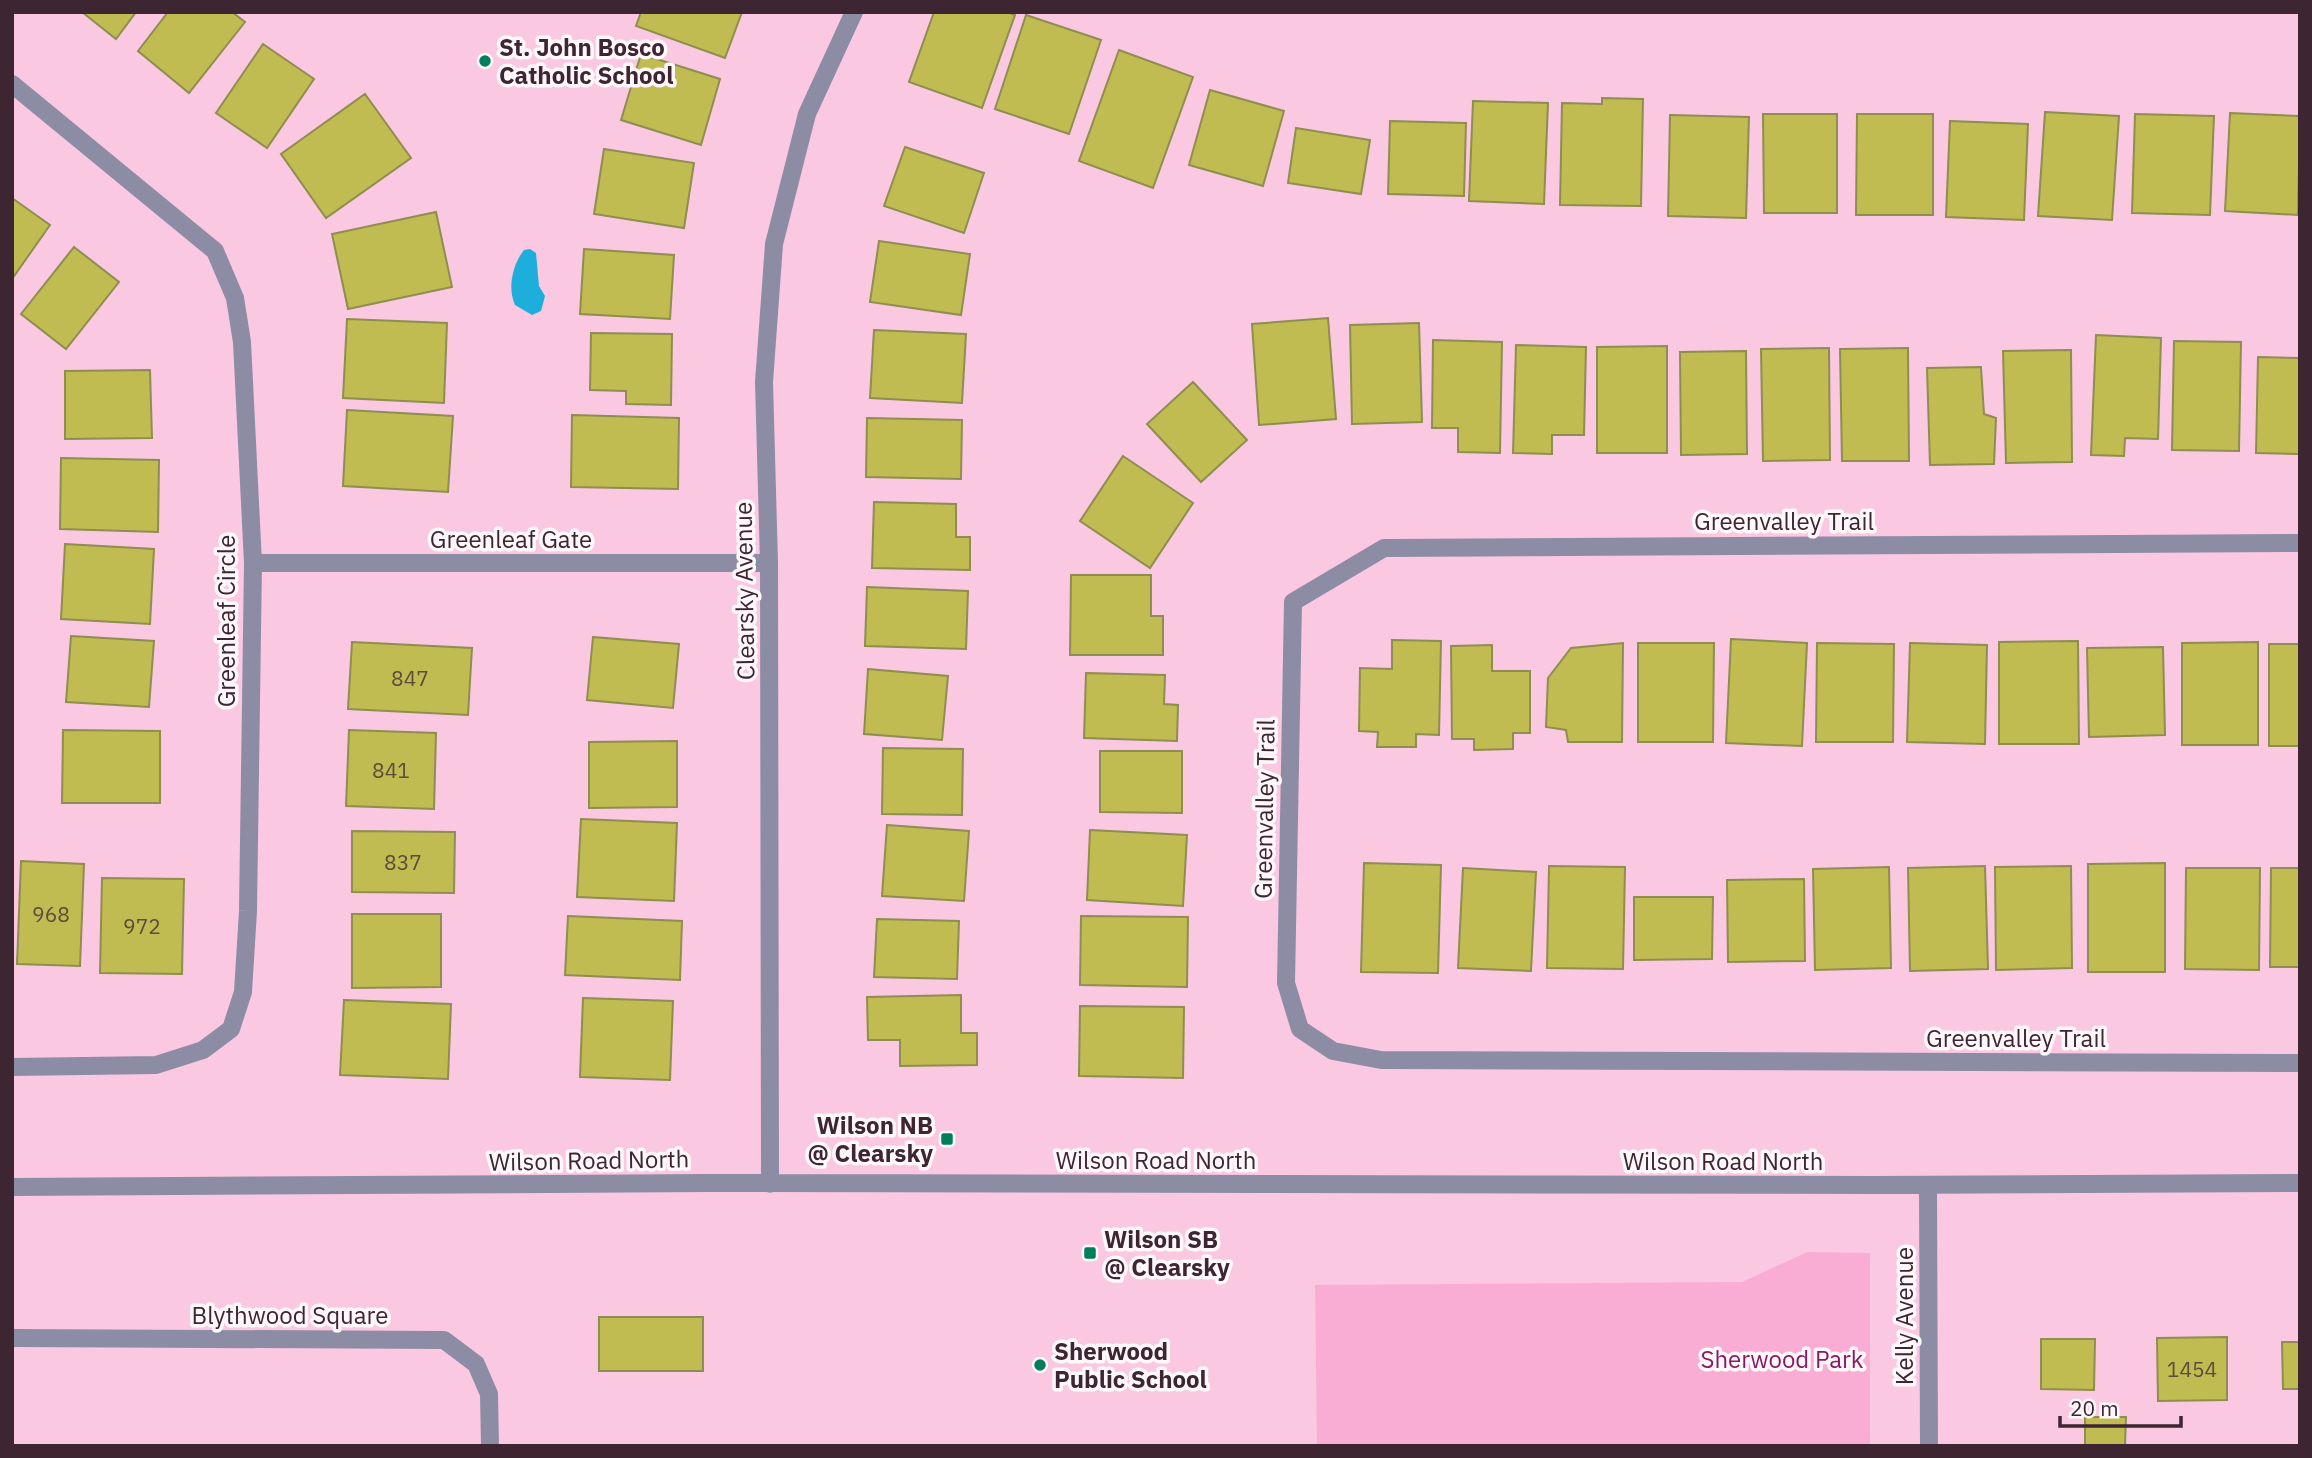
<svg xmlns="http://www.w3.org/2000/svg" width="2312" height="1458" font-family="'IBM Plex Sans',sans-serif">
<rect width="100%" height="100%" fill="#fbc8e2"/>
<path fill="#f9add5" d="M 1807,1252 L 1870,1253 L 1870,1446 L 1317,1446 L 1315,1285 L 1742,1282 Z"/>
<path fill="#1eaedc" d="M 530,249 L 536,253 L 539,286 L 545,296 L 541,311 L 532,315 L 515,305 C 507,287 513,264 524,250 Z"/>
<path fill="#c1bc51" stroke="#8f8d50" stroke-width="2" d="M 82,12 L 136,12 L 116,39 Z
M 168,12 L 232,12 L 245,22 L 189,93 L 138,51 Z
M 641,12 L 742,12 L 725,58 L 636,26 Z
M 934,12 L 1007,12 L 1015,15 L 982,108 L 909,82 Z
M 1026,15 L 1101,40 L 1069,134 L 995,109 Z
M 263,44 L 314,79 L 267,148 L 216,113 Z
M 1119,50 L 1193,77 L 1153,188 L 1079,161 Z
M 641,54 L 720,79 L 701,145 L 621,120 Z
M 1210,90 L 1284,111 L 1263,186 L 1189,165 Z
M 365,94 L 411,158 L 326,218 L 281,154 Z
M 1602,98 L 1643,99 L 1641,206 L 1560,205 L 1562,103 L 1602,104 Z
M 1473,101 L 1548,103 L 1544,204 L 1469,201 Z
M 2045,112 L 2119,116 L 2112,220 L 2038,216 Z
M 2230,113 L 2300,116 L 2298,215 L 2225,211 Z
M 1763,114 L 1837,114 L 1837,213 L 1764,213 Z
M 1857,114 L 1933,114 L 1933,215 L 1856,215 Z
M 2135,114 L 2214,116 L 2210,215 L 2132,213 Z
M 1670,115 L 1749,117 L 1746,218 L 1668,216 Z
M 1390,121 L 1466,123 L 1464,196 L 1388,194 Z
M 1950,121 L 2028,124 L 2024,220 L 1946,217 Z
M 1296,128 L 1370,140 L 1361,194 L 1288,183 Z
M 905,147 L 984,173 L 964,233 L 884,206 Z
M 604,149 L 694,163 L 684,228 L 594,214 Z
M 12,198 L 50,225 L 12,279 Z
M 436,212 L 452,287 L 348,309 L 332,234 Z
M 879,241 L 970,254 L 961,315 L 870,302 Z
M 74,247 L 119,282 L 66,349 L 21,314 Z
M 584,249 L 674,255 L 670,319 L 580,314 Z
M 1328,318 L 1336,419 L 1259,425 L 1252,324 Z
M 347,319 L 447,323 L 444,403 L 343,398 Z
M 1419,323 L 1422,422 L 1352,424 L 1350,325 Z
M 874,330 L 966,334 L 962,403 L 870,398 Z
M 591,333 L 672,334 L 671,405 L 626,404 L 626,391 L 590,390 Z
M 2096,335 L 2161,338 L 2158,439 L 2125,438 L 2124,456 L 2091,455 Z
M 1433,340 L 1502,342 L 1500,453 L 1458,452 L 1458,428 L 1432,428 Z
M 2174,341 L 2241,342 L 2239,451 L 2172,450 Z
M 1516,345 L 1586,347 L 1584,435 L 1552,435 L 1552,454 L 1513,453 Z
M 1667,346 L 1667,453 L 1597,453 L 1597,347 Z
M 1829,348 L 1830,460 L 1763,461 L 1761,349 Z
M 1908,348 L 1909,461 L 1842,461 L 1840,349 Z
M 2071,350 L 2072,462 L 2006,463 L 2003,351 Z
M 1746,351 L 1747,454 L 1681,455 L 1680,352 Z
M 2258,357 L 2300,358 L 2300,454 L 2256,453 Z
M 1981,367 L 1984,414 L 1996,418 L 1994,464 L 1930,465 L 1927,368 Z
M 150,370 L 152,438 L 65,439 L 65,371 Z
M 1193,382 L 1247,440 L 1201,482 L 1147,424 Z
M 347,410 L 453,416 L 448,492 L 343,486 Z
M 572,415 L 679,418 L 678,489 L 571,487 Z
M 867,418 L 962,420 L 961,479 L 866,477 Z
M 1123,456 L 1193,503 L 1150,568 L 1080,521 Z
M 61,458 L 159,460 L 158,532 L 60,529 Z
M 874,502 L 956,504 L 956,537 L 970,537 L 970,570 L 872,568 Z
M 65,544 L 154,549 L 150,624 L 61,619 Z
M 1071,575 L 1151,575 L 1151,616 L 1163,616 L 1163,655 L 1070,655 Z
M 867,587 L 968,591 L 966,649 L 865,646 Z
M 71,636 L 154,641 L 149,707 L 66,702 Z
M 593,637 L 679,644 L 673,708 L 587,700 Z
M 1731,639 L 1807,643 L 1802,746 L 1726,743 Z
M 1392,640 L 1441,641 L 1439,735 L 1416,734 L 1416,747 L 1377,747 L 1378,732 L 1359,731 L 1360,668 L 1392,669 Z
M 2078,641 L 2079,744 L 1999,744 L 1999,642 Z
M 352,642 L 472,648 L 468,715 L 348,709 Z
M 2258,642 L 2258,745 L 2182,745 L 2182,643 Z
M 1623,643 L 1622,742 L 1568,742 L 1566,730 L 1546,727 L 1548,678 L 1571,648 Z
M 1638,643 L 1714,643 L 1713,742 L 1638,742 Z
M 1817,643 L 1894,644 L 1893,742 L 1816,742 Z
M 1910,643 L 1987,645 L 1985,744 L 1907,742 Z
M 2269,644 L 2300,644 L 2300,746 L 2269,746 Z
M 1492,645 L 1492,671 L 1530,671 L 1530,733 L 1513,733 L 1513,749 L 1474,750 L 1474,739 L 1452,739 L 1451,646 Z
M 2163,647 L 2165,735 L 2089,737 L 2087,648 Z
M 868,669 L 948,676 L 942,740 L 864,734 Z
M 1086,673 L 1165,675 L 1164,704 L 1178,705 L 1177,741 L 1084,738 Z
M 63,730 L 160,731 L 160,803 L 62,803 Z
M 349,730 L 436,733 L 434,809 L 346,806 Z
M 677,741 L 677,807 L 589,808 L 589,742 Z
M 883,748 L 963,749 L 962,815 L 882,814 Z
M 1100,751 L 1182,751 L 1182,813 L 1100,812 Z
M 581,819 L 677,823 L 674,901 L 577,897 Z
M 887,825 L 969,831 L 964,901 L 882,896 Z
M 1090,830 L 1187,835 L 1183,906 L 1087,900 Z
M 352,831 L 455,832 L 454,893 L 352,892 Z
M 21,861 L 84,864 L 80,966 L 17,964 Z
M 1364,863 L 1441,865 L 1438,973 L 1361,972 Z
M 2165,863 L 2165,972 L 2088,972 L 2088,864 Z
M 1549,866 L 1625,867 L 1623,969 L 1547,968 Z
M 1985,866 L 1988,969 L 1910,971 L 1908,868 Z
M 2071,866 L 2072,968 L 1996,970 L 1995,867 Z
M 1889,867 L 1891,968 L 1815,970 L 1813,869 Z
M 1463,868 L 1536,872 L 1531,971 L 1458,968 Z
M 2186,868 L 2260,868 L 2259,970 L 2185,969 Z
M 2271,868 L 2300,868 L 2300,967 L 2270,967 Z
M 102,878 L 184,879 L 182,974 L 100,973 Z
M 1804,879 L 1805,961 L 1728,962 L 1727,880 Z
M 1634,897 L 1713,897 L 1712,959 L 1634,960 Z
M 352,914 L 441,914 L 441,987 L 352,988 Z
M 568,916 L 682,921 L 680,980 L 565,975 Z
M 1081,916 L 1188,917 L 1187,987 L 1080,985 Z
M 877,919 L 959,921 L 957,979 L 874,977 Z
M 961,995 L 961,1033 L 977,1033 L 977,1065 L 900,1066 L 900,1040 L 868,1040 L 867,997 Z
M 583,998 L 673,1001 L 670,1080 L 580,1077 Z
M 344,1000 L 451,1004 L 448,1079 L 340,1075 Z
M 1080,1006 L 1184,1007 L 1183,1078 L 1079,1076 Z
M 599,1317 L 703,1317 L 703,1371 L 599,1371 Z
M 2227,1337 L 2227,1400 L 2158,1401 L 2157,1338 Z
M 2041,1339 L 2095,1339 L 2094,1390 L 2041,1389 Z
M 2282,1342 L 2300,1342 L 2300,1389 L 2283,1389 Z
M 2085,1417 L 2126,1417 L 2125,1446 L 2085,1446 Z"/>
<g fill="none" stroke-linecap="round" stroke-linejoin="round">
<path stroke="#8d8ca5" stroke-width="18" d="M 12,84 L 215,251 L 235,298 L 242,342 L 253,563 L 248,911 L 243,992 L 231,1029 L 203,1050 L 156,1065 L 12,1067
M 2300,543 L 1384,548 L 1293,602 L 1286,983 L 1300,1029 L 1333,1051 L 1381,1060 L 2300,1063
M 253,563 L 769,563
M 770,1184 L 769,563 L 764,382 L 774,244 L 807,114 L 854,12
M 1928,1185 L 1929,1446
M 12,1187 L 707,1183 L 1875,1185 L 2300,1183
M 12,1338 L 444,1340 L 476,1364 L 489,1394 L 490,1446"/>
</g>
<g fill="#017e5d" stroke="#fff8fb" stroke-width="2.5">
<circle cx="485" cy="61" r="7"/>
<rect x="940" y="1132" width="14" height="14" rx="3.5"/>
<rect x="1083" y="1246" width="14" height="14" rx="3.5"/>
<circle cx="1040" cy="1365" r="7"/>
</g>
<g text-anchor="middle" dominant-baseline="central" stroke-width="7" stroke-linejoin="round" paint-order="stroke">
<g font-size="21" fill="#5e4b3a">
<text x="410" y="678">847</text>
<text x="391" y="770">841</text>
<text x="403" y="862">837</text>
<text x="51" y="914">968</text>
<text x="142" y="926">972</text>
<text x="2192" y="1369">1454</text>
</g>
<g font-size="24" font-weight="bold" fill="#3d2532" stroke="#fff8fb" text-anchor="start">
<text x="499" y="47">St. John Bosco<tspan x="499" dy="28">Catholic School</tspan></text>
<text x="933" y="1125" text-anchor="end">Wilson NB<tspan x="933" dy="28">@ Clearsky</tspan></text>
<text x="1104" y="1239">Wilson SB<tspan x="1104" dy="28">@ Clearsky</tspan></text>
<text x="1054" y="1351">Sherwood<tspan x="1054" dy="28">Public School</tspan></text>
</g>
<g font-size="24" fill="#3d2532" stroke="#fff8fb">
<text x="1784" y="521">Greenvalley Trail</text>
<text x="511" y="539">Greenleaf Gate</text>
<text transform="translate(744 591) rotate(-91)">Clearsky Avenue</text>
<text transform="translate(226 621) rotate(-90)">Greenleaf Circle</text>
<text transform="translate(1264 809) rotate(-89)">Greenvalley Trail</text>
<text x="2016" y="1038">Greenvalley Trail</text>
<text transform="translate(589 1160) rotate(-1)">Wilson Road North</text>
<text x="1156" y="1160">Wilson Road North</text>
<text x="1723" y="1161">Wilson Road North</text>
<text x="290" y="1315">Blythwood Square</text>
<text transform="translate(1904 1316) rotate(-90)">Kelly Avenue</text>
</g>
<g font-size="24" fill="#881a61" stroke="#fff8fb">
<text x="1782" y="1359">Sherwood Park</text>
</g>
</g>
<rect width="2312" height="1458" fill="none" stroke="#3d2532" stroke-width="28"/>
<path d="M2060 1416v10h121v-10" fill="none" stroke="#3d2532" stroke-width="3.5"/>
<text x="2070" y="1416" font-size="21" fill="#3d2532" stroke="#fff8fb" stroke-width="5" paint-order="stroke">20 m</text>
</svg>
